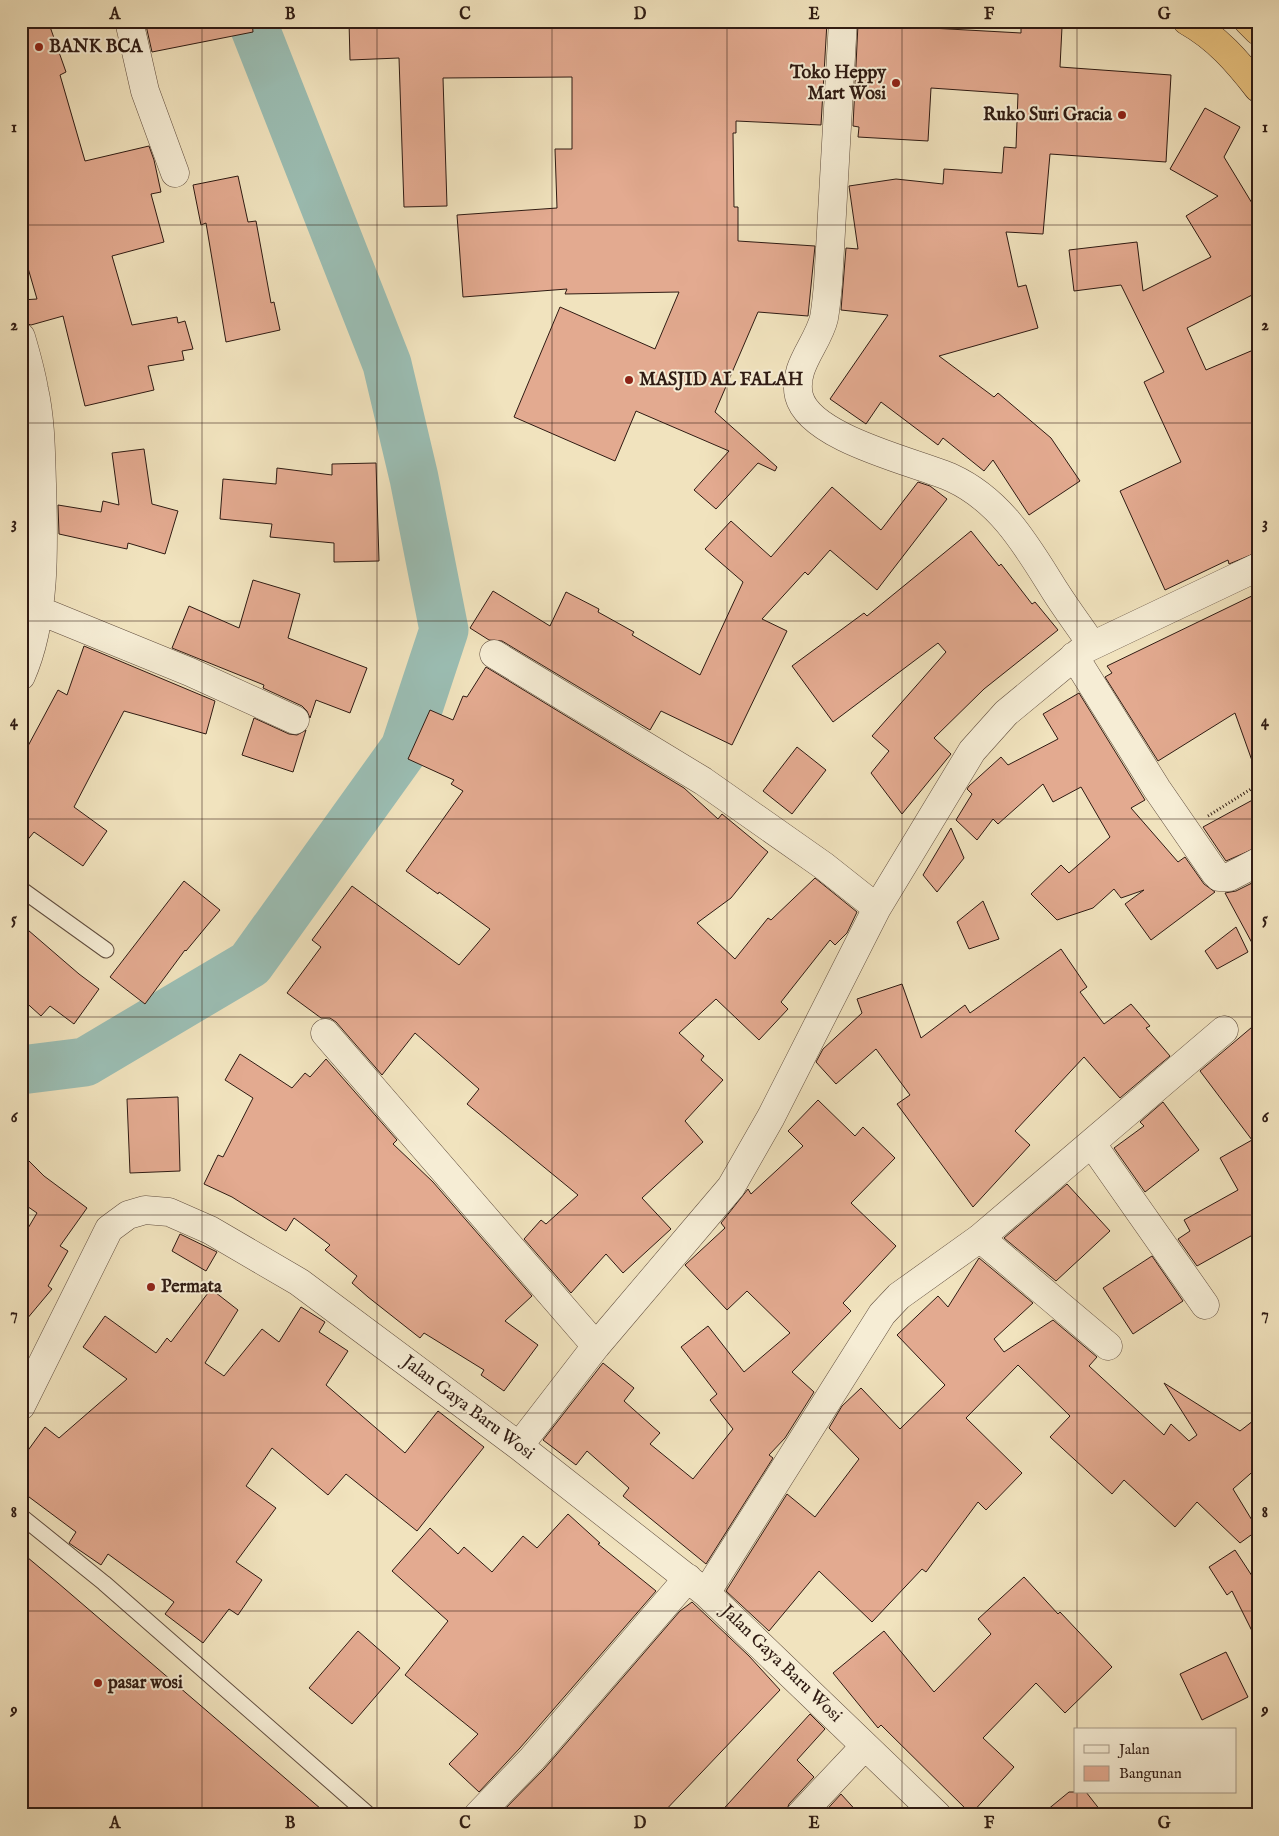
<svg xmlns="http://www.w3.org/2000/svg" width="1279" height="1836" font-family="'IM FELL English',serif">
<rect width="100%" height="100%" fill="#f1e3be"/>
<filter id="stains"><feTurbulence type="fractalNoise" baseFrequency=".004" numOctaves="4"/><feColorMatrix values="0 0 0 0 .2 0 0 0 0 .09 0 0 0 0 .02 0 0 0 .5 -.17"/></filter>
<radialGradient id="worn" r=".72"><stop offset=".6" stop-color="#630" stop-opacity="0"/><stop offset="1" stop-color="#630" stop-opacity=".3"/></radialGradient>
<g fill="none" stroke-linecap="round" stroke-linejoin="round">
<path stroke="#9bbeb4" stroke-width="49" d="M 21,1070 L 85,1062 L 250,964 L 405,748 L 444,630 L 414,478 L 387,364 L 252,21"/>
</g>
<path fill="#e3aa90" stroke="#2f1b13" d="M 21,21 L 48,21 L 66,72 L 60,75 L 85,161 L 149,146 L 154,160 L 161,192 L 151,194 L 164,242 L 112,256 L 132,325 L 177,317 L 178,323 L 185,321 L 193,349 L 182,351 L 184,360 L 148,366 L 154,390 L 85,406 L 63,316 L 31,325 L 21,322 L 21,300 L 37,299 L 21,244 Z
M 145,21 L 252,21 L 253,32 L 152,52 Z
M 349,21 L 827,22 L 821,125 L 736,121 L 736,133 L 733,133 L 734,207 L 738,207 L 738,241 L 815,246 L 808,316 L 758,312 L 715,412 L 777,467 L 775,471 L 758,463 L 716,509 L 694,490 L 729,451 L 636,411 L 615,461 L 514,417 L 560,307 L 655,349 L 679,292 L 565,294 L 567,289 L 463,297 L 457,215 L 557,208 L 555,149 L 572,149 L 572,77 L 443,78 L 447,206 L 404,207 L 399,58 L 350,60 Z
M 858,24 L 1021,33 L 1021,26 L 1062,27 L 1060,67 L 1171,75 L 1166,162 L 1050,154 L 1043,234 L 1006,232 L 1018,287 L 1026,285 L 1038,328 L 939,356 L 994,397 L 998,393 L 1051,438 L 1080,481 L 1029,515 L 993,460 L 984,471 L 943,438 L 938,445 L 881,402 L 866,424 L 830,399 L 888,315 L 841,310 L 846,248 L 858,249 L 849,186 L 896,179 L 943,184 L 944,169 L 1002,173 L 1004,147 L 1016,148 L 1018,94 L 931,88 L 928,141 L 858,137 L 859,127 L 853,126 Z
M 1205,108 L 1240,127 L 1224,157 L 1258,213 L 1258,292 L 1187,328 L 1206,370 L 1258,348 L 1258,552 L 1229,564 L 1228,560 L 1165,590 L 1120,491 L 1181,462 L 1144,382 L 1164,372 L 1121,285 L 1074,291 L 1069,250 L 1137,242 L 1143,291 L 1211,257 L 1186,216 L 1218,196 L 1170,169 Z
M 238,176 L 248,222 L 256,221 L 271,303 L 274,302 L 280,330 L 226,342 L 206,223 L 201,225 L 193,185 Z
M 144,449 L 152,504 L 178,511 L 165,554 L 128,543 L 127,549 L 59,534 L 58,505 L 101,512 L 103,501 L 119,505 L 112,453 Z
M 376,463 L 379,561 L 334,562 L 334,543 L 270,537 L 272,524 L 220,519 L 223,479 L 276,484 L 277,468 L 332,475 L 332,464 Z
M 918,482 L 930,486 L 947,499 L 877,590 L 830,550 L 808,575 L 805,572 L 762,619 L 787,631 L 732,745 L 661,711 L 650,730 L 502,641 L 489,640 L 470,628 L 493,591 L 550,626 L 566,592 L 599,609 L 598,612 L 634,632 L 632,635 L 700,675 L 743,582 L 705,549 L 731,521 L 771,557 L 832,487 L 881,530 Z
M 21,502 L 27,503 L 27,527 L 21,526 Z
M 971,531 L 999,566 L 1001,564 L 1032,604 L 1035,602 L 1058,630 L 984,689 L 934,738 L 951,754 L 902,814 L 871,773 L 889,751 L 872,736 L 946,652 L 938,643 L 833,722 L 792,666 L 864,613 L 867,616 Z
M 253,580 L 300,594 L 288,638 L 367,668 L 350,713 L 316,700 L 310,718 L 307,711 L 302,706 L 263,688 L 264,685 L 172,648 L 189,606 L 239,628 Z
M 1258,593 L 1258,768 L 1255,769 L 1235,713 L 1158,761 L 1105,677 L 1112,673 L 1107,666 Z
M 84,646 L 215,701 L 206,734 L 124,711 L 74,807 L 107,831 L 83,866 L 34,832 L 21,848 L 21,759 L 58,690 L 67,695 Z
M 486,667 L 684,788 L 718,819 L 722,814 L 768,852 L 731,898 L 697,923 L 735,959 L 768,918 L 771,920 L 815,878 L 857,912 L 847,933 L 835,945 L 830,940 L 781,1002 L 788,1009 L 759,1040 L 716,999 L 679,1033 L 704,1056 L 701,1060 L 723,1080 L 685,1121 L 703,1142 L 642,1198 L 671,1229 L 623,1273 L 606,1254 L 571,1293 L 524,1239 L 541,1220 L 546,1224 L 578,1195 L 467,1104 L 479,1089 L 415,1033 L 382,1075 L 336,1022 L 330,1018 L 321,1018 L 287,993 L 321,947 L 312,940 L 352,886 L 459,965 L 490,929 L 439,892 L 438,894 L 406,871 L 463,791 L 451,784 L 454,780 L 408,759 L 430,710 L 453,720 L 463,696 L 467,697 Z
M 1079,693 L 1145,800 L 1131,808 L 1178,862 L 1185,857 L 1204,884 L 1215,892 L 1151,940 L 1125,904 L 1144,890 L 1121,898 L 1114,889 L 1093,908 L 1057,920 L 1031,894 L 1061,865 L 1069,873 L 1110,837 L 1081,787 L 1053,802 L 1043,784 L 998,824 L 993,819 L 977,840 L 956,820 L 972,794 L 967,789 L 969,786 L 1001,757 L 1008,765 L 1058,739 L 1043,714 Z
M 254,718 L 289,734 L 297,735 L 306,730 L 293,772 L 242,755 Z
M 797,747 L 826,770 L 792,814 L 763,791 Z
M 1258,797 L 1258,847 L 1226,861 L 1203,827 Z
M 951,828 L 964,858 L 937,892 L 923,875 Z
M 1258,880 L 1258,954 L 1225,893 L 1236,891 Z
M 184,881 L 220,910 L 186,951 L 185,950 L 145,1004 L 110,977 Z
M 983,901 L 999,939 L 969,949 L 957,922 Z
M 21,924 L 79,974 L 99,989 L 74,1024 L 50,1006 L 41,1016 L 21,998 Z
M 1236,927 L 1248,952 L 1217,969 L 1205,951 Z
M 1061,949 L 1087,987 L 1080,992 L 1104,1024 L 1131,1004 L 1150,1026 L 1146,1028 L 1170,1056 L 1120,1098 L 1084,1057 L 1015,1131 L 1030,1145 L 973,1207 L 897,1104 L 910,1095 L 876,1049 L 836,1084 L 816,1062 L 823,1049 L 862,1013 L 857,999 L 902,984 L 921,1038 L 965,1005 L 970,1013 Z
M 1258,1022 L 1258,1232 L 1197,1266 L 1178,1239 L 1190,1231 L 1184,1220 L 1238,1190 L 1220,1158 L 1252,1140 L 1200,1071 Z
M 240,1054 L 292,1088 L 305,1073 L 310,1077 L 326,1059 L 397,1140 L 393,1144 L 433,1182 L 532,1296 L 505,1321 L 538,1345 L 504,1391 L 481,1375 L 484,1370 L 424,1333 L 420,1338 L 368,1297 L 352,1283 L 357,1276 L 325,1250 L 330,1245 L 294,1218 L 286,1231 L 232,1197 L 204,1184 L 218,1155 L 223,1157 L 253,1098 L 225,1080 Z
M 178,1097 L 180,1171 L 130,1173 L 127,1099 Z
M 818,1100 L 855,1136 L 863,1127 L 895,1158 L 851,1203 L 896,1246 L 843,1303 L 851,1311 L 792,1372 L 814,1392 L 785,1438 L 769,1455 L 773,1458 L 706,1564 L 623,1496 L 629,1488 L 587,1451 L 576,1465 L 543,1440 L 603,1363 L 634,1388 L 624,1401 L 660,1433 L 650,1444 L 693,1479 L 733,1429 L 710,1400 L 717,1394 L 681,1347 L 708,1326 L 744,1372 L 790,1333 L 747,1291 L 727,1310 L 685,1265 L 725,1228 L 721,1223 L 748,1189 L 751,1194 L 803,1146 L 788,1131 Z
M 1163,1102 L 1199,1150 L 1145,1192 L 1114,1148 L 1144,1126 L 1140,1122 Z
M 21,1153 L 44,1176 L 87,1208 L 60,1246 L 68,1251 L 48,1286 L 52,1289 L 21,1326 L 21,1240 L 37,1213 L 21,1202 Z
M 1067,1184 L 1110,1231 L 1056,1281 L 1004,1238 Z
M 180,1234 L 217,1252 L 206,1271 L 172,1251 Z
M 1152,1256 L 1183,1301 L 1133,1334 L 1103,1288 Z
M 979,1258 L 1033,1303 L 994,1339 L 1004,1352 L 1053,1320 L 1097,1357 L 1089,1366 L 1164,1435 L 1171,1424 L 1189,1441 L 1197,1435 L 1164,1383 L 1240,1431 L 1258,1417 L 1258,1467 L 1233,1489 L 1258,1530 L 1240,1543 L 1197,1502 L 1175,1527 L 1124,1480 L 1112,1494 L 1050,1437 L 1070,1416 L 1018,1365 L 966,1418 L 1022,1473 L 986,1510 L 978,1502 L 926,1572 L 922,1569 L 872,1622 L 819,1571 L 769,1631 L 726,1591 L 787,1494 L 815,1517 L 859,1459 L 829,1428 L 842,1406 L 861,1388 L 900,1429 L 945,1385 L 897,1335 L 938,1296 L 948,1307 Z
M 211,1289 L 238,1310 L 205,1363 L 224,1376 L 262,1329 L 279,1342 L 301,1307 L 325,1322 L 319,1332 L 348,1351 L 326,1385 L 405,1453 L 438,1411 L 484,1447 L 417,1531 L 346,1474 L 328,1495 L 272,1448 L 246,1486 L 276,1508 L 236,1562 L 262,1580 L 238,1615 L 229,1609 L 203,1643 L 165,1614 L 174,1602 L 108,1554 L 101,1565 L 69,1543 L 76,1532 L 21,1491 L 21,1460 L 45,1427 L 59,1438 L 127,1379 L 83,1347 L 105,1316 L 156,1353 L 167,1338 L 171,1342 Z
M 568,1514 L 600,1543 L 598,1544 L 656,1591 L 520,1748 L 479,1792 L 449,1764 L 478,1734 L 405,1675 L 448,1621 L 392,1571 L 430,1528 L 458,1554 L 464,1547 L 492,1572 L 523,1536 L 537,1548 Z
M 1235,1550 L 1258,1585 L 1258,1643 L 1232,1591 L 1227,1595 L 1209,1567 Z
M 21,1552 L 58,1583 L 328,1815 L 21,1815 Z
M 1024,1577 L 1058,1614 L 1060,1612 L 1112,1667 L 1065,1713 L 1036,1683 L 983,1738 L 1014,1767 L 971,1814 L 881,1725 L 878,1728 L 833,1673 L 884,1631 L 934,1692 L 991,1634 L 978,1619 Z
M 692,1602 L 749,1656 L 780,1690 L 661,1815 L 503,1815 L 501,1813 L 544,1769 L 680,1611 Z
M 358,1631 L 400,1668 L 352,1724 L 309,1688 Z
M 1226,1652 L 1248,1697 L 1202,1720 L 1180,1674 Z
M 810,1714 L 825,1729 L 797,1760 L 814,1777 L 789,1804 L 785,1815 L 718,1815 Z
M 1069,1792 L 1086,1792 L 1104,1815 L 1041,1815 Z
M 841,1794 L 860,1815 L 822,1815 Z"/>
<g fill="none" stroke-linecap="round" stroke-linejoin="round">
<defs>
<path id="lane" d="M 21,889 L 106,950
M 21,1516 L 104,1583 L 369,1815"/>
<path id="street" d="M 129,21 L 145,91 L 175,173
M 843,21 L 828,284 C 827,295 826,307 824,318 C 818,344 792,367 799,396 C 810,439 916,462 952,478 C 1002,501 1028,548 1055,591 C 1067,610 1080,627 1092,645
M 21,337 C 26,354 31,372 34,389 C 41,420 41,453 42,484 C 44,545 46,620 21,676
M 38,610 L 190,672 L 295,720
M 494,654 L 703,781 L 824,866 L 877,908
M 1074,656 L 1157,789 L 1215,873 L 1219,877 L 1229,877 L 1258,862
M 325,1033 L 596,1346
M 1092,1144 L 1205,1305
M 980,1238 L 1108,1346
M 21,1406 L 109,1229 L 128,1215 L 145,1210 L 169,1212 L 210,1230 L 299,1282 L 519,1446 L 706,1593 L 937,1815
M 519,1446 L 596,1346 L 731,1187 L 771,1117 L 877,908 L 972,751 L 1006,713 L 1081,651 L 1258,567
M 706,1593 L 882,1314 L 899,1296 L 980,1238 L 1224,1030
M 478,1815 L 532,1759 L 688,1578
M 800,1815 L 865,1746"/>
<path id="highway" d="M 1187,21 C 1217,38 1237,61 1258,88
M 1248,21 L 1258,31"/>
</defs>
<use href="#lane" stroke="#604d3e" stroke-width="17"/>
<use href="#street" stroke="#604d3e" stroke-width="29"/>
<use href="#highway" stroke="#2f1b13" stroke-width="29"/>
<path stroke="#2f1b13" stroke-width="3" stroke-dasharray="1 2.5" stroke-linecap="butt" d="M 1208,816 L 1251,789"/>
<use href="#lane" stroke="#f6edd5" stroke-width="15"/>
<use href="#street" stroke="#f6edd5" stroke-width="28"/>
<use href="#highway" stroke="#e8c27f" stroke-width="28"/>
</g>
<path fill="none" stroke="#2f1b13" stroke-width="1" stroke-opacity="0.55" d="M 202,21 L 202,1815M 377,21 L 377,1815M 552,21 L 552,1815M 727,21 L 727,1815M 902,21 L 902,1815M 1077,21 L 1077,1730M 21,225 L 1258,225M 21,423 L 1258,423M 21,621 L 1258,621M 21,819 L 1258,819M 21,1017 L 1258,1017M 21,1215 L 1258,1215M 21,1413 L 1258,1413M 21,1611 L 1258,1611M 1077,1792 L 1077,1815"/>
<g fill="#8f2418" stroke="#f6edd5" stroke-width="2">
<circle cx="39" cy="47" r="5"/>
<circle cx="896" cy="83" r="5"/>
<circle cx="1122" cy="115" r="5"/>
<circle cx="629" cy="380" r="5"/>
<circle cx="151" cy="1287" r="5"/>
<circle cx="98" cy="1683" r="5"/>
</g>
<g text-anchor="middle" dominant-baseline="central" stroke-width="4" stroke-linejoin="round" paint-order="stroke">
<g font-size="18" font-weight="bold" fill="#2f1b13" stroke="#f6edd5" text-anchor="start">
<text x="49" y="47">BANK BCA</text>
<text x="886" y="73" text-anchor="end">Toko Heppy<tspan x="886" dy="21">Mart Wosi</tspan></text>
<text x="1112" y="115" text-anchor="end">Ruko Suri Gracia</text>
<text x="639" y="380">MASJID AL FALAH</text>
<text x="161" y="1287">Permata</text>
<text x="108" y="1683">pasar wosi</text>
</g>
<g font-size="18" fill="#2f1b13" stroke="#f6edd5">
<text transform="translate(468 1408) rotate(37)">Jalan Gaya Baru Wosi</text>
<text transform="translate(781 1664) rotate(44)">Jalan Gaya Baru Wosi</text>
</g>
</g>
<rect width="1279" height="1836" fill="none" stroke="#f1e3be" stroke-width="55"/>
<rect x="1074" y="1728" width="162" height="65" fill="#f6edd5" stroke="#a69987"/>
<rect x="1084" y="1745" width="25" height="8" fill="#f6edd5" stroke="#a69987"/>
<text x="1119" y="1754" font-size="15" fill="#2f1b13">Jalan</text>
<rect x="1084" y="1766" width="25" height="15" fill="#e3aa90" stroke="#a69987"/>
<text x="1119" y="1778" font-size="15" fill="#2f1b13">Bangunan</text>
<rect x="28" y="28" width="1224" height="1780" fill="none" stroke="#2f1b13" stroke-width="2"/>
<g font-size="16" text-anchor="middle" font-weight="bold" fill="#2f1b13">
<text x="115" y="19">A</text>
<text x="290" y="19">B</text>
<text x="465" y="19">C</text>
<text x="640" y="19">D</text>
<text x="814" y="19">E</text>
<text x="989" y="19">F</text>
<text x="1164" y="19">G</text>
<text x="14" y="132">1</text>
<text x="1265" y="132">1</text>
<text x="14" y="330">2</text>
<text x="1265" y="330">2</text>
<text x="14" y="528">3</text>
<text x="1265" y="528">3</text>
<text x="14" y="726">4</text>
<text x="1265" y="726">4</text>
<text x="14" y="924">5</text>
<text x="1265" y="924">5</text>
<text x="14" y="1122">6</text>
<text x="1265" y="1122">6</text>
<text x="14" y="1319">7</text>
<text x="1265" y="1319">7</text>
<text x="14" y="1517">8</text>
<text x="1265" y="1517">8</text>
<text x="14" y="1715">9</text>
<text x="1265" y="1715">9</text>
<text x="115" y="1828">A</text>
<text x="290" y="1828">B</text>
<text x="465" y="1828">C</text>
<text x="640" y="1828">D</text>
<text x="814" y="1828">E</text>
<text x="989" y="1828">F</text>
<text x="1164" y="1828">G</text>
</g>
<rect width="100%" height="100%" filter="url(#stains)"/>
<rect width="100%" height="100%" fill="url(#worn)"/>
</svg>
